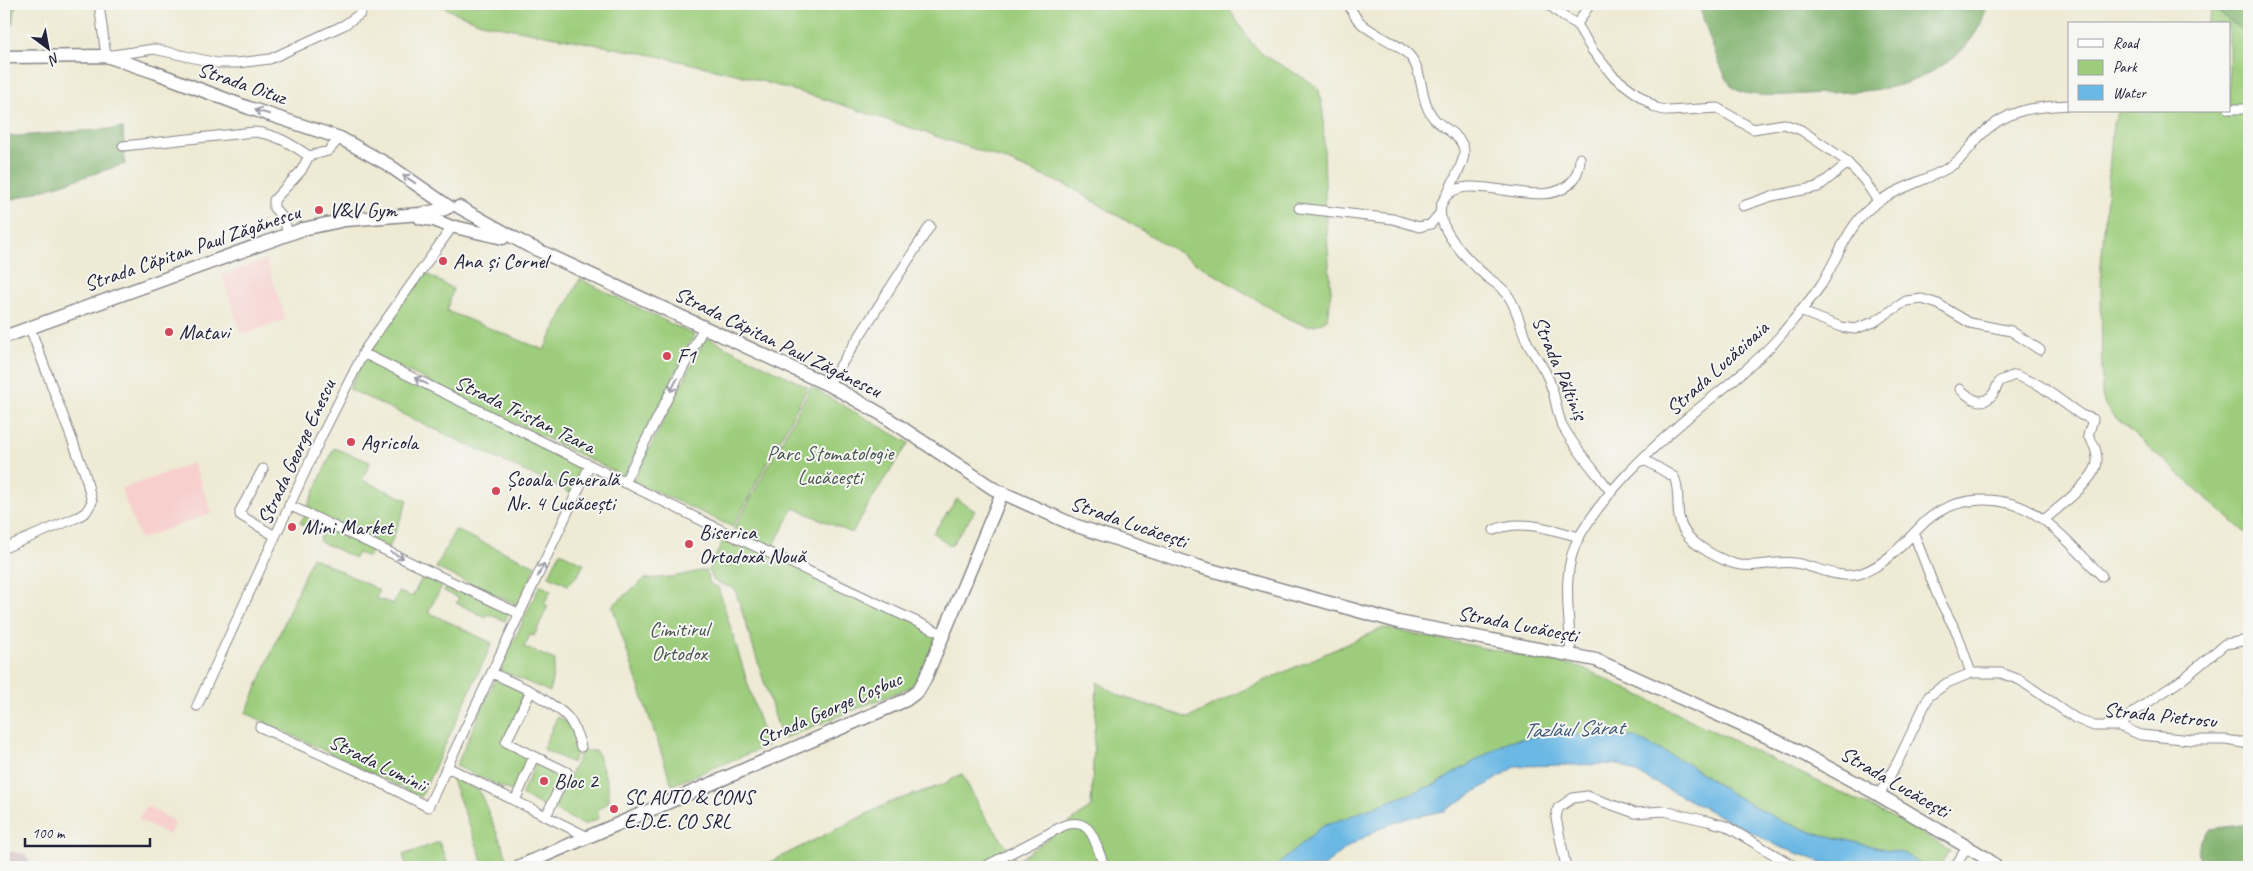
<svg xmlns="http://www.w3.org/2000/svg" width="2253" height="871" font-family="Caveat,sans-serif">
<rect width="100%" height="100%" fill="#f6f6f2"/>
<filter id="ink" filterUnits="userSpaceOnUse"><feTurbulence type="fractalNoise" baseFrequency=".02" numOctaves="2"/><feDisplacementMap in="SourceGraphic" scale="10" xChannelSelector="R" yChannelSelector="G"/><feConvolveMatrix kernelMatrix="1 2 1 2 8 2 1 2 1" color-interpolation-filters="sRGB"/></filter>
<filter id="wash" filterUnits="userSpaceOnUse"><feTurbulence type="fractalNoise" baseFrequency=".0096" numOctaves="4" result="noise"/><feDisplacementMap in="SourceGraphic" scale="20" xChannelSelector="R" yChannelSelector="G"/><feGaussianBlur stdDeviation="1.12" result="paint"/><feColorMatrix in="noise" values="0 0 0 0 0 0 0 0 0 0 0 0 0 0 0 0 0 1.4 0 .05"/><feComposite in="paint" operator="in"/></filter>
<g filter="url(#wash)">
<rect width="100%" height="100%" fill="#eeead4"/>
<path fill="#f7d0ce" d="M 266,260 L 286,320 L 242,335 L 222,275 Z
M 193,463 L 212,513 L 140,539 L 121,489 Z
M 147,806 L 175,822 L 169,835 L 138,819 Z"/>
<path fill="#d2bec4" d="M 4,851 L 25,854 L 33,867 L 4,867 Z"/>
<path fill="#9dcd7b" stroke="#60785b" d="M 4,4 L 16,4 L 7,49 L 4,49 Z
M 441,4 L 1226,4 L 1250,41 L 1262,54 L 1312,83 L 1319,90 L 1323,113 L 1326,223 L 1331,291 L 1327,319 C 1311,330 1304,325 1287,318 L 1072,188 L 998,157 L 827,100 L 740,75 L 658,56 L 481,23 L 449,10 Z
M 2213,8 L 2249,35 L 2249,536 L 2115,417 L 2105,406 L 2102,395 L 2101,266 L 2113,124 L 2119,111 L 2229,111 L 2229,24 L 2207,24 Z
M 422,271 L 453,289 L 447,311 L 544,350 L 580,279 L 694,335 L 624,476 L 368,352 Z
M 706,337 L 808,387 L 733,527 L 633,481 Z
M 365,358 L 586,466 L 573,494 L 349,389 Z
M 811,387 L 909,443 L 883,481 L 852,533 L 794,508 L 770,552 L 731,535 Z
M 334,448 L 370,462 L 362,480 L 408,500 L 389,548 L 306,510 Z
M 957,499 L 975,511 L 951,546 L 933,533 Z
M 305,515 L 373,548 L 368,557 L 358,553 L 355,558 L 319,541 L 322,534 L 300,523 Z
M 455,530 L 536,566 L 518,605 L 436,568 Z
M 726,534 L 938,632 L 918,684 L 782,739 L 735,589 L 714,581 L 709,570 Z
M 560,552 L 584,564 L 578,575 L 568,585 L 549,576 Z
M 312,557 L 379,590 L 376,598 L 393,604 L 399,592 L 412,597 L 423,576 L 442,586 L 428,612 L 492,643 L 421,797 L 246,713 Z
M 706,570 L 710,584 L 718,587 L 767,746 L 672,785 L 612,606 L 645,579 L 672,577 Z
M 448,583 L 509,612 L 505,621 L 488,614 L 486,617 L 456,603 L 459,598 L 444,591 Z
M 540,585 L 551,591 L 544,604 L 548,606 L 534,636 L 530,635 L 524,647 L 555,660 L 550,692 L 500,670 Z
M 1383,628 L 1581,667 L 1910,826 L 1950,850 L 1940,867 L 1924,867 L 1906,854 L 1815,833 L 1781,821 L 1730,793 L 1689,764 L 1509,741 L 1436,784 L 1322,827 L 1275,867 L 760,867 L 891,802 L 942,785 L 962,774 L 983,814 L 1017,861 L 1091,807 L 1097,682 L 1120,696 L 1189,718 L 1235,694 Z
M 496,677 L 527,693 L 504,743 L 530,757 L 513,792 L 456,766 Z
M 557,717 L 569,722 L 579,747 L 572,763 L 543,749 Z
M 582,751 L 596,751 C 601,762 610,788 609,799 C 608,805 601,807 597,810 L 599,818 L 584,825 L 553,809 Z
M 537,761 L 564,773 L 547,808 L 521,795 Z
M 451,777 L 479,790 L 509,862 L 503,867 L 485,867 Z
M 439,842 L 449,867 L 407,867 L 403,855 Z"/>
<path fill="#7eb06b" stroke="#506953" d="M 1699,4 L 1988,4 C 1984,16 1980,28 1972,38 C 1957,60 1925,78 1900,85 C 1872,93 1834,92 1805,94 C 1788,95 1747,99 1734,88 C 1722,79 1703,20 1699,4 Z
M 2202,4 L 2249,4 L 2249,35 L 2213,8 Z
M 123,128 L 125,164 L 4,202 L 4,137 Z
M 2249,824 L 2249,867 L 2203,867 C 2195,853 2198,841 2209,829 Z"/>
<path fill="#6ab8e4" stroke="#466d90" d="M 1550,734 L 1634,737 L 1689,764 L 1730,793 L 1781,821 L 1815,833 L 1906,854 L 1924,867 L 1836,867 L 1782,848 L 1619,764 L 1517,766 L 1444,811 L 1408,818 L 1382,827 L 1349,846 L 1323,867 L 1275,867 L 1321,827 L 1436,784 L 1509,741 Z"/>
</g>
<g filter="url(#ink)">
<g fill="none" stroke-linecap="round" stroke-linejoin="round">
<defs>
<path id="street" d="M 99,4 L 106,56 L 154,49 L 217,63 L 237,63 L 270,59 L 344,25 L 360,14 L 365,4
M 1349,4 C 1358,33 1390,36 1409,55 C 1424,71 1419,98 1432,116 C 1440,128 1464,135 1464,152 C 1464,165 1452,182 1447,194
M 1548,4 L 1564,17 L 1577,24 L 1592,50 L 1613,76 L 1656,108 L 1669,111 L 1717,108 L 1753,129 L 1784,124 L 1801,130 L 1845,160 L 1864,180 L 1878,201
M 1577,24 L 1590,4
M 2229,109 L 2249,109
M 123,146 L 254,132 C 276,134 291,144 309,156
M 1580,158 C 1580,166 1578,172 1574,179 C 1546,219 1460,161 1442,203 C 1432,226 1471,263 1487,277 C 1494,282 1502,287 1507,294 C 1519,310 1520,329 1529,346 C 1538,361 1547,371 1552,389 C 1556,400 1557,414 1562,425 C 1575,449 1595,471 1611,492
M 1743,206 L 1772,196 L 1818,187 L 1848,163
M 1299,208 L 1393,219 L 1419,227 L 1431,224 L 1440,213
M 288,234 L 284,219 L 274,208 L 274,200 L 301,171 L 309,156 L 328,151 L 340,138
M 1800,311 L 1841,327 L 1855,329 L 1874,322 L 1906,301 L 1922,299 L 1938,304 L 1970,323 L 2011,331 L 2040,350
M 363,353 L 731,535 L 943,634
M 828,385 L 930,226
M 1960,389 C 1969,397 1981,408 1992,395 C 1995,392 1997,385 2000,381 L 2015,375 L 2039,385 L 2081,415 L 2093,419 L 2088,436 C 2095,444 2100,459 2095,469 C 2086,487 2059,507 2044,520
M 1643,459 L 1674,477 C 1682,494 1673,515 1685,532 C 1694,546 1719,559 1735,564 C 1754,569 1776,560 1795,563 C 1816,566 1841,581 1862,573 C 1888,564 1907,539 1926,521 C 1959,492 2011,494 2045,521 C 2066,537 2084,558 2102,576
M 263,469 L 240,511 L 240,515 L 275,536
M 624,483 L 704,327
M 289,505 L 520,614
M 1494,530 C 1520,518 1554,530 1579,537
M 1914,534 L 1938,597 L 1957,633 L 1971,673
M 4,548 L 78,517 L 86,512 L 92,502 L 85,474 L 30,328
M 1571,655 C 1570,618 1560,571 1579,537 C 1605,492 1646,453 1686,419 C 1718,392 1753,367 1781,335 C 1794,319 1809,302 1821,285 C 1837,260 1847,227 1870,208 C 1892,189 1923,182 1948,168 C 1961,161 1969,148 1979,137 C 2006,109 2032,107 2069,105
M 492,673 L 531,691 L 506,742 L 534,756
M 531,691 C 560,712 570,708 581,747
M 197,706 L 322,435 L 366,348 L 452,227
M 2119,726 L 2135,711 L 2183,679 L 2225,644 L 2249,640
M 260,727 L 362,773 L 428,807 L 590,465
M 447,767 L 586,836
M 1879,795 L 1897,763 L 1929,696 L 1947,683 L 1971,673 L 2001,673 L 2020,680 L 2075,718 L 2094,726 L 2119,726 L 2141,735 L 2192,740 L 2226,740 L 2249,744
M 515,801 L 534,756 L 567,772 L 546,816
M 984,867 L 1065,825 C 1095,816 1095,848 1105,867
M 1566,867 L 1556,818 L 1558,808 L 1573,798 L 1587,796 L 1635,813 L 1664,811 L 1707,821 L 1726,826 L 1795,867
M 1955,867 L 1967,847"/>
<path id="secondary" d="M 4,57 L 106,56 L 154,72 L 249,108 L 340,138 L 387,164 L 449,207
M 459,207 L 527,245 L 835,388 L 881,414 L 994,489 L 1074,525 L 1200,567 L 1398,622 L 1596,660 L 1790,747 L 1879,795 L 1986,858 L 1996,867
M 420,218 L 434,220 L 449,226
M 455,227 L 503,238
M 4,337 L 303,229 L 345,220 L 420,214 L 445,209
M 518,867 L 906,700 L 918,691 L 925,679 L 1002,493"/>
</defs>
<use href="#street" stroke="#888688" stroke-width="11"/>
<use href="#secondary" stroke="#888688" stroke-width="15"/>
<use href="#street" stroke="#fff" stroke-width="9"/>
<use href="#secondary" stroke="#fff" stroke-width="12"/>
</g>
<defs><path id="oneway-shaft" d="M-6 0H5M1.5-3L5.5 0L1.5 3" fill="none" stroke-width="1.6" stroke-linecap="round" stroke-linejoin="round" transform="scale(1.25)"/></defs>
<g stroke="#9c9ca7">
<use href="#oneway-shaft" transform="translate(262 112) rotate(-163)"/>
<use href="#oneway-shaft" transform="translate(409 179) rotate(-147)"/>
<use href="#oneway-shaft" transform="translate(421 381) rotate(-154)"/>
<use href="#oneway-shaft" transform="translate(674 385) rotate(117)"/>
<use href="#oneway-shaft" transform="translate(397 555) rotate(25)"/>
<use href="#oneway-shaft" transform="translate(541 570) rotate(-65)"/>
</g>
</g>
<g fill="#d1495b" stroke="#f6f6f2" stroke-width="2">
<circle cx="319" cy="210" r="5"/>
<circle cx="443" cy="261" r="5"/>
<circle cx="169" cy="332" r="5"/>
<circle cx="667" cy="356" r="5"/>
<circle cx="351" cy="442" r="5"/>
<circle cx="496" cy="491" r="5"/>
<circle cx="292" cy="527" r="5"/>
<circle cx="689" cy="544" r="5"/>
<circle cx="544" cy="781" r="5"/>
<circle cx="614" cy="809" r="5"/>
</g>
<g text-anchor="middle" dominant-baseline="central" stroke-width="4" stroke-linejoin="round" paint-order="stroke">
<g font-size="21" fill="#22223b" stroke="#f6f6f2">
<text transform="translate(242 83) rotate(19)">Strada Oituz</text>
<text transform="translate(192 248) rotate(-19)">Strada Căpitan Paul Zăgănescu</text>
<text transform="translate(778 342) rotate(26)">Strada Căpitan Paul Zăgănescu</text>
<text transform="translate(1560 368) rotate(67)">Strada Păltiniș</text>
<text transform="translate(1717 368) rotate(-42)">Strada Lucăcioaia</text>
<text transform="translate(525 414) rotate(26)">Strada Tristan Tzara</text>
<text transform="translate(296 452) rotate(-65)">Strada George Enescu</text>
<text transform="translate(1129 522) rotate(19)">Strada Lucăcești</text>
<text transform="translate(1518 624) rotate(11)">Strada Lucăcești</text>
<text transform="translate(829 709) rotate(-24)">Strada George Coșbuc</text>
<text transform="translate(2160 715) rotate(6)">Strada Pietrosu</text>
<text transform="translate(378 763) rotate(26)">Strada Luminii</text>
<text transform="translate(1895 782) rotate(30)">Strada Lucăcești</text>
</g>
<g font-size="21" fill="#22223b" stroke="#f6f6f2" text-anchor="start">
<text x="329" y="210">V&amp;V Gym</text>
<text x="453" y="261">Ana și Cornel</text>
<text x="179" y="332">Matavi</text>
<text x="677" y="356">F1</text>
<text x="361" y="442">Agricola</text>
<text x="506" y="479">Școala Generală<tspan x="506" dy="24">Nr. 4 Lucăcești</tspan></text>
<text x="302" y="527">Mini Market</text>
<text x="699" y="532">Biserica<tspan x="699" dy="24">Ortodoxă Nouă</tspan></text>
<text x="554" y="781">Bloc 2</text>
<text x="624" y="797">SC AUTO &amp; CONS<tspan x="624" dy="24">E.D.E. CO SRL</tspan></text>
</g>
<g font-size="21" fill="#47554e" stroke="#f6f6f2">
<text x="830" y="453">Parc Stomatologie<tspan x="830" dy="24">Lucăcești</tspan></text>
<text x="679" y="629">Cimitirul<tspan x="679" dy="24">Ortodox</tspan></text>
</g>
<g font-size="22" font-style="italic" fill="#3b5676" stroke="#f6f6f2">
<text transform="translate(1573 729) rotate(-2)">Tazlăul Sărat</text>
</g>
</g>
<rect width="2253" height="871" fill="none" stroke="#f6f6f2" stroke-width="20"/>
<rect x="2068" y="22" width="162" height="90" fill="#f6f6f2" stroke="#a1a1a9"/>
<rect x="2078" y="39" width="25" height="8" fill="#ffffff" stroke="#a1a1a9"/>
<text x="2113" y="48" font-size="15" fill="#22223b">Road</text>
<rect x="2078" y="60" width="25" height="15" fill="#9dcd7b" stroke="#a1a1a9"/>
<text x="2113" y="72" font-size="15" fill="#22223b">Park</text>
<rect x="2078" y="85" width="25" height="15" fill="#6ab8e4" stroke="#a1a1a9"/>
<text x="2113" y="98" font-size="15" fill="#22223b">Water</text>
<g transform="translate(48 48) rotate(148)" stroke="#f6f6f2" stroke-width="4" paint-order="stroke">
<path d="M0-4L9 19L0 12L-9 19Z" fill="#22223b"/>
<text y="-8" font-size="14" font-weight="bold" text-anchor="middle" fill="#22223b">N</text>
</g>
<path d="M25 838v8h125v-8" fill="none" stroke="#22223b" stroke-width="2.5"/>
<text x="32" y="838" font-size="15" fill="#22223b" stroke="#f6f6f2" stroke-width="4" paint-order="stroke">100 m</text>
</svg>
